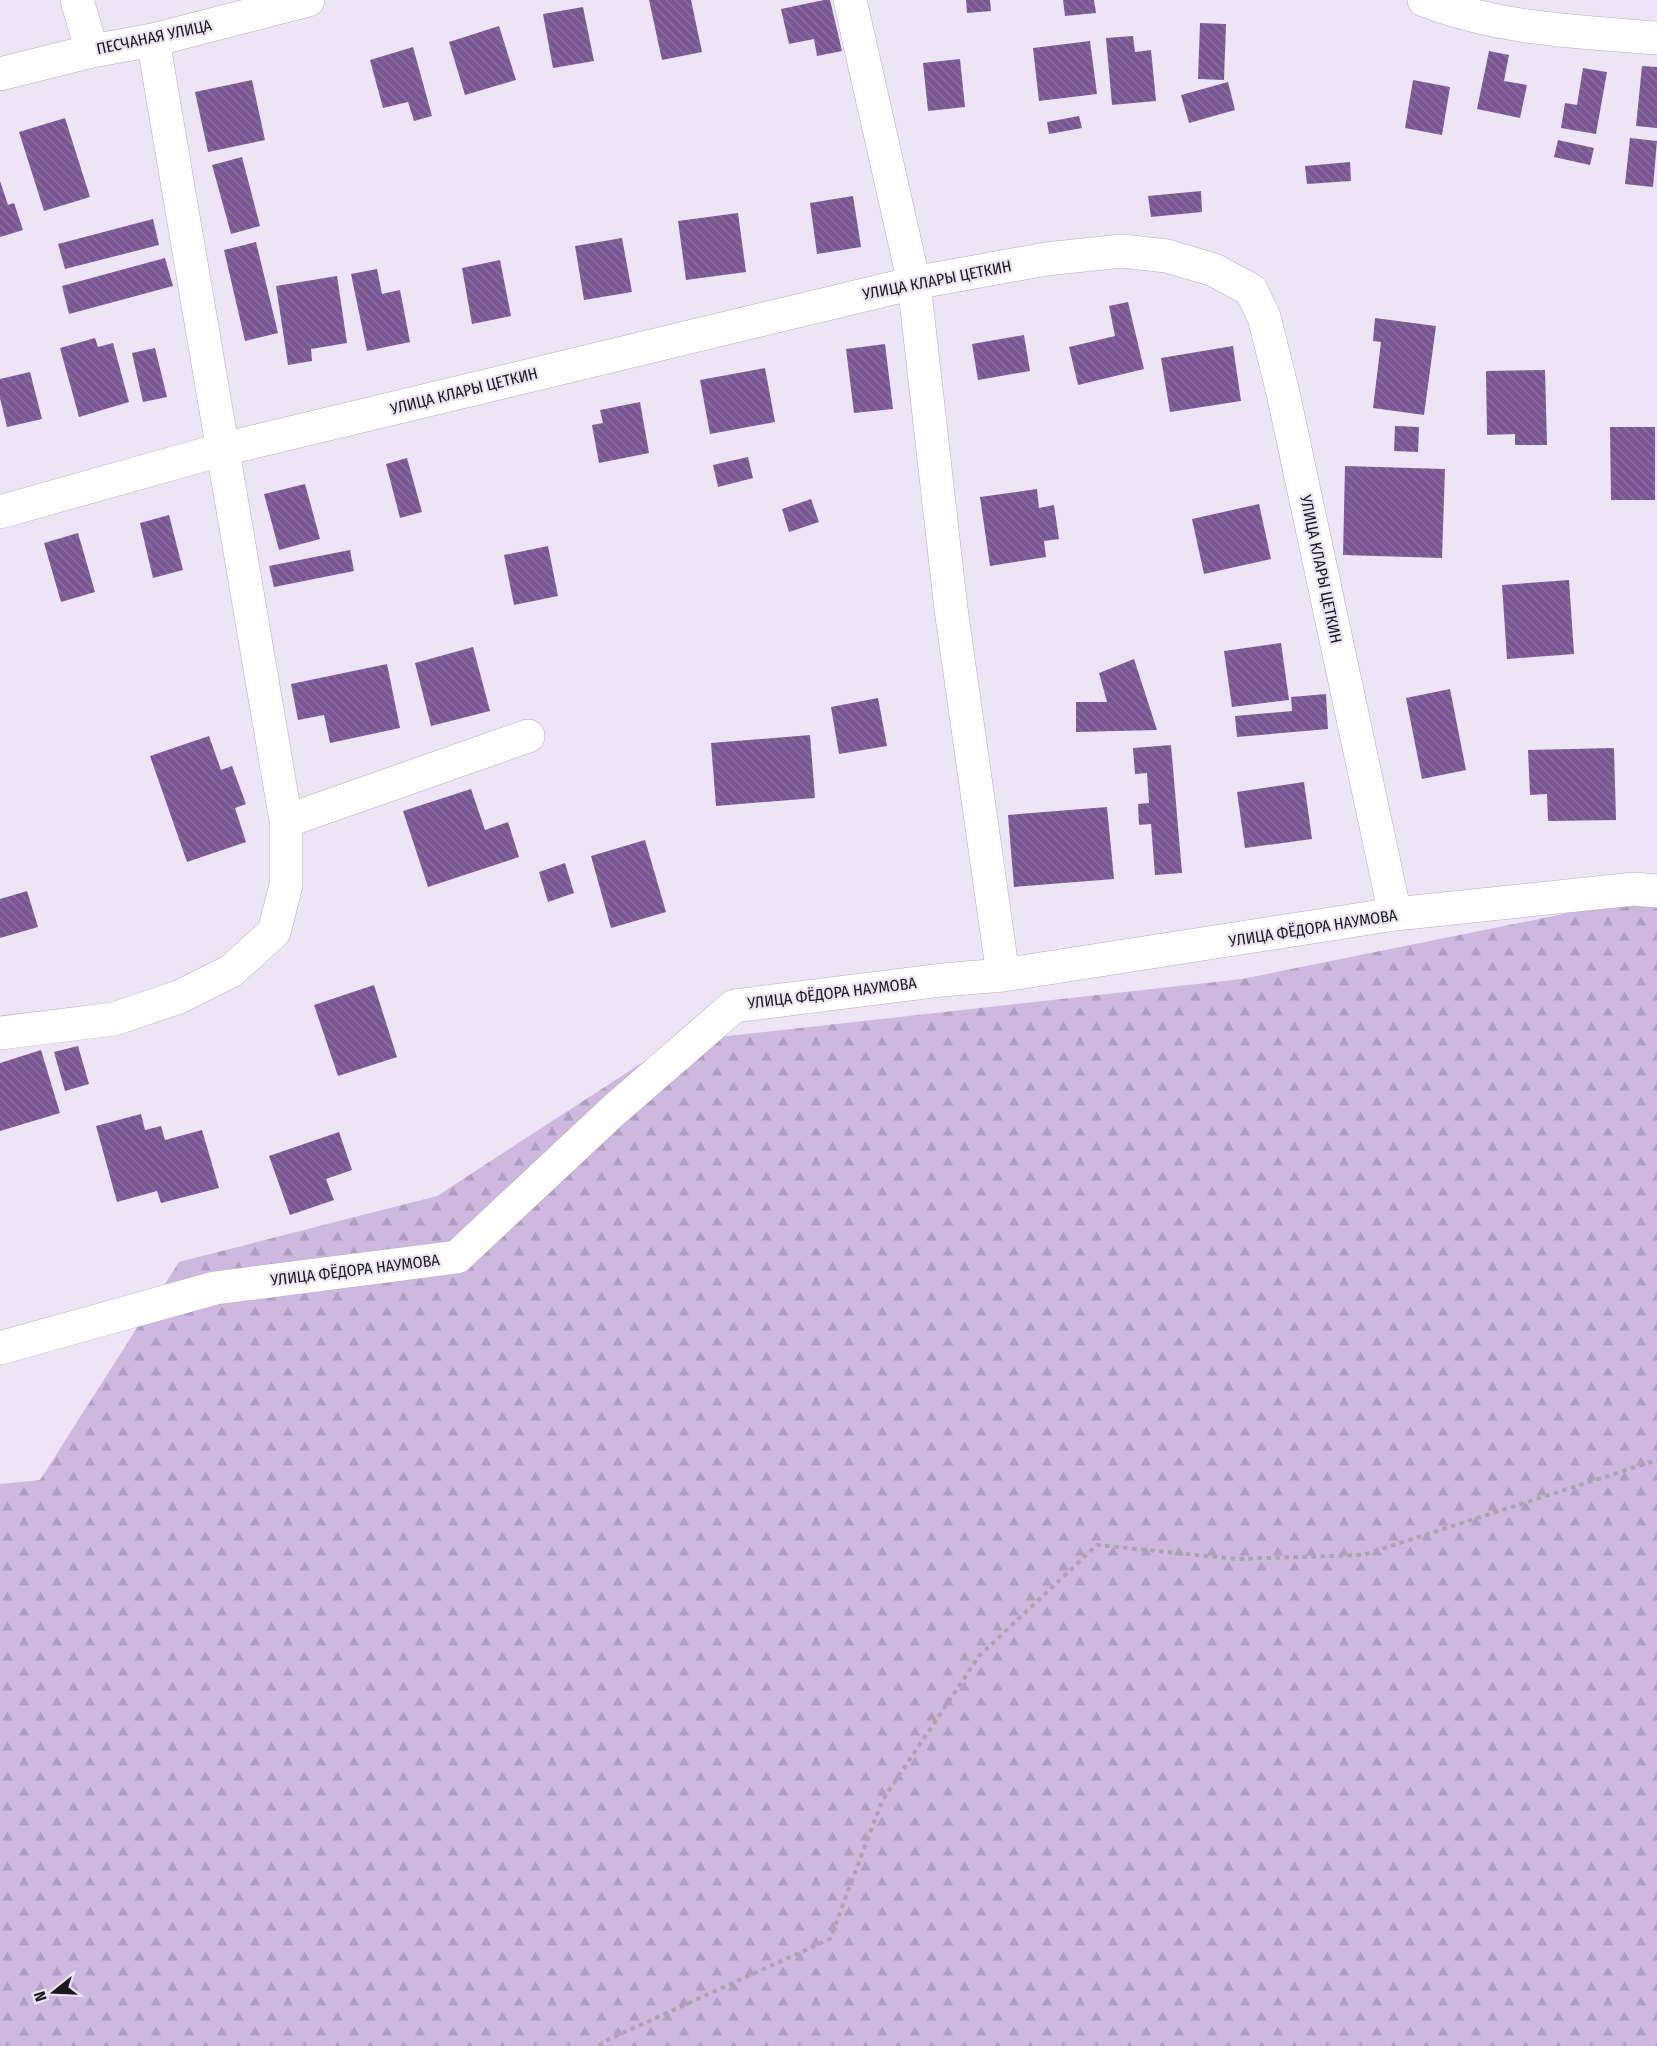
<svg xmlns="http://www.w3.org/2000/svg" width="1657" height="2046" font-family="'Fira Sans Condensed',sans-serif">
<defs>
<pattern id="forest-firs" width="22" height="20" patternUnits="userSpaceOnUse" patternTransform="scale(1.5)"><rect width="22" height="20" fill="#ceb8e0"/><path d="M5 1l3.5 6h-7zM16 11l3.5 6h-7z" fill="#b09dc0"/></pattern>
<pattern id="building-back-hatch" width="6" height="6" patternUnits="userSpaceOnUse" patternTransform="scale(1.5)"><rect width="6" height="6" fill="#795793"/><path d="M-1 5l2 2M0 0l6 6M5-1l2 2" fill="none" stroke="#8a709d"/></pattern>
</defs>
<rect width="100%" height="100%" fill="#ede5f5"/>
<path fill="url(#forest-firs)" d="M 1657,895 L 1657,2046 L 0,2046 L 0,1484 L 40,1480 L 179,1262 L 437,1196 L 674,1042 L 1242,979 Z"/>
<path fill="url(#building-back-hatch)" d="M 649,0 L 691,0 L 702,52 L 662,60 Z
M 824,0 L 830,0 L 842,51 L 817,56 L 814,39 L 789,44 L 781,9 Z
M 966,0 L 990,0 L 991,11 L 967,13 Z
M 1063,0 L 1094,0 L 1096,13 L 1065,16 Z
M 583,7 L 594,61 L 553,68 L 543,14 Z
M 1200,23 L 1226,24 L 1224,80 L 1198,79 Z
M 499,26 L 516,80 L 465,95 L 449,42 Z
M 1133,36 L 1135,52 L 1151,50 L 1156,101 L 1112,105 L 1106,38 Z
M 1090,41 L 1097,94 L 1039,101 L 1033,48 Z
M 413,47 L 432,116 L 414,121 L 408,102 L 383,108 L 370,60 Z
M 1489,51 L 1509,55 L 1504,81 L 1527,85 L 1520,118 L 1477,109 Z
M 960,59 L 965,107 L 928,111 L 923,63 Z
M 1642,66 L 1657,67 L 1657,128 L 1636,126 Z
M 1583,68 L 1607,72 L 1596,134 L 1561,128 L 1565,103 L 1577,105 Z
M 252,80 L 265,140 L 208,152 L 195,92 Z
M 1413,80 L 1450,87 L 1442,135 L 1405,128 Z
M 1228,82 L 1235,110 L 1189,123 L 1181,95 Z
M 1079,116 L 1082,128 L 1049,134 L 1047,122 Z
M 65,118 L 90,197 L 44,211 L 19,132 Z
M 1630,138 L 1657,141 L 1653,187 L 1625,184 Z
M 1558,140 L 1594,148 L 1590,165 L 1554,157 Z
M 242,157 L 260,226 L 231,234 L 212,165 Z
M 1350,162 L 1351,181 L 1307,184 L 1305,166 Z
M 0,181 L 8,205 L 14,203 L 23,230 L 0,237 Z
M 1201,191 L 1202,212 L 1151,217 L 1148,196 Z
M 853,196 L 861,247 L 817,254 L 810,203 Z
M 738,213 L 746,272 L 686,280 L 678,221 Z
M 153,219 L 159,245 L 65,269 L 58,244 Z
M 622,238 L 632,292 L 584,300 L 575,246 Z
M 256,242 L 278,333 L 245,341 L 224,250 Z
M 165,258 L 173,286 L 69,314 L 62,286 Z
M 500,260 L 511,316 L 472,324 L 462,268 Z
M 377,269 L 382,294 L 400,290 L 410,342 L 367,351 L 351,274 Z
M 337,276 L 347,343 L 311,349 L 312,361 L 288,365 L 276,286 Z
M 1128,302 L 1144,369 L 1078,385 L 1069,347 L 1115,336 L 1109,306 Z
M 1375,318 L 1436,326 L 1424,415 L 1373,408 L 1381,342 L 1373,341 Z
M 1024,335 L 1030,371 L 978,380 L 972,344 Z
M 95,338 L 98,347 L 113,343 L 129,402 L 79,417 L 60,348 Z
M 885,344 L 893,409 L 854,413 L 846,349 Z
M 1233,346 L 1241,401 L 1170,412 L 1161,358 Z
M 155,348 L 167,397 L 143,402 L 132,353 Z
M 765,368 L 775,422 L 710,434 L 700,380 Z
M 1545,370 L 1547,445 L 1515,445 L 1515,434 L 1487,435 L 1486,371 Z
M 30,372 L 42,419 L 7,427 L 0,398 L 0,379 Z
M 640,402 L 649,453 L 599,463 L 592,425 L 603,423 L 600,410 Z
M 1395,426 L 1419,427 L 1418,452 L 1394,451 Z
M 1610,427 L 1655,427 L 1655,500 L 1611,500 Z
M 748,457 L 753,478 L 718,487 L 713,465 Z
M 407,458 L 422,512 L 400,518 L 386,464 Z
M 1345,466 L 1445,469 L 1442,558 L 1343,555 Z
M 305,484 L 320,539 L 279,550 L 264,494 Z
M 1037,489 L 1039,508 L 1054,505 L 1059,539 L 1044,541 L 1046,557 L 990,566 L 980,497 Z
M 811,499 L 819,522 L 789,532 L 782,509 Z
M 1259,504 L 1271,559 L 1204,574 L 1192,519 Z
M 169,515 L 183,570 L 153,578 L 140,523 Z
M 78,533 L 95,592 L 61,602 L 44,543 Z
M 548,546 L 558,596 L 514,605 L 504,555 Z
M 350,550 L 354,571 L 274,587 L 269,566 Z
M 1569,580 L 1574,654 L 1507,659 L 1502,585 Z
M 1281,643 L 1289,700 L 1232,707 L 1224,651 Z
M 473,647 L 490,711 L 431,726 L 415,663 Z
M 1134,659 L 1157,730 L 1076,732 L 1076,702 L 1107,702 L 1099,673 Z
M 387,664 L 400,728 L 330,743 L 324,715 L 298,720 L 291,684 Z
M 1450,689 L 1466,770 L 1422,779 L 1406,698 Z
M 1326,694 L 1328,729 L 1237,737 L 1235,716 L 1292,711 L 1291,697 Z
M 878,698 L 887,746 L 839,754 L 831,707 Z
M 810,735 L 815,798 L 716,806 L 711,743 Z
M 209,736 L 221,770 L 232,766 L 246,804 L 235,808 L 246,842 L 187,862 L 150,756 Z
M 1171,745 L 1182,873 L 1155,875 L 1151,824 L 1139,825 L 1138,804 L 1149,803 L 1147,773 L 1135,774 L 1133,748 Z
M 1614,748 L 1616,820 L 1548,821 L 1547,794 L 1530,795 L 1528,750 Z
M 1304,782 L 1312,839 L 1245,848 L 1237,792 Z
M 471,789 L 485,830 L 508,822 L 519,857 L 428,887 L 403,811 Z
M 1107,807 L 1114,879 L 1014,887 L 1008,815 Z
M 645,840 L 666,912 L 611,928 L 591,856 Z
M 565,863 L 574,893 L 548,902 L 539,872 Z
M 27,891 L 38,927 L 0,938 L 0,899 Z
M 374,985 L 397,1057 L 338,1076 L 314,1005 Z
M 78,1046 L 89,1084 L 65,1091 L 54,1052 Z
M 41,1050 L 60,1113 L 0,1131 L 0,1063 Z
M 141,1114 L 145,1130 L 161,1126 L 165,1140 L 202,1130 L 219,1188 L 161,1203 L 157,1191 L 117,1202 L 96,1126 Z
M 339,1132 L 352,1170 L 326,1179 L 334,1200 L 290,1215 L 269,1156 Z"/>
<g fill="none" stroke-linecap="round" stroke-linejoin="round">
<defs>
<path id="minor" d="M 77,0 L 92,51
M 850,0 L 914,283 L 951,609 L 1003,975
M 1424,0 C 1498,29 1578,32 1657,38
M 0,74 L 92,51 L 153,40 L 308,0
M 0,512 L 224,449 L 914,283 L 1046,259 L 1122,251 L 1167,256 L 1214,270 L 1251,290 L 1264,317 L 1283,393 L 1395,914
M 286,821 L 528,736
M 0,1033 L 114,1019 L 179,997 L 231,971 L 274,932 L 286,885 L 286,821 L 153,40
M 0,1348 L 215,1288 L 457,1257 L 613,1111 L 734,1006 L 942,980 L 1003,975 L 1395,914 L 1634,889 L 1657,891"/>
</defs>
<use href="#minor" stroke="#b5adbc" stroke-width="34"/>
<path stroke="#aaa3b0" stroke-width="4" stroke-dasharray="4.5 4.5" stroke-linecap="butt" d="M 599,2046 L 605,2041 L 830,1939 L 882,1801 L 979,1656 L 1097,1545 L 1237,1559 L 1363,1555 L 1657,1460"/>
<use href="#minor" stroke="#fff" stroke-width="33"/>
</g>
<g text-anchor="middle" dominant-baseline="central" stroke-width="4.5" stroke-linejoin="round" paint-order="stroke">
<g font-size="16" fill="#1b181e" stroke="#ede5f5">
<text transform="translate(154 37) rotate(-12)">ПЕСЧАНАЯ УЛИЦА</text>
<text transform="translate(937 280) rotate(-11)">УЛИЦА КЛАРЫ ЦЕТКИН</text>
<text transform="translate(464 391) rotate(-14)">УЛИЦА КЛАРЫ ЦЕТКИН</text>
<text transform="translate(1321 569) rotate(78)">УЛИЦА КЛАРЫ ЦЕТКИН</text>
<text transform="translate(1313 928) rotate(-9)">УЛИЦА ФЁДОРА НАУМОВА</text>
<text transform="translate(832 993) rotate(-7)">УЛИЦА ФЁДОРА НАУМОВА</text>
<text transform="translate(355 1270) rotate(-7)">УЛИЦА ФЁДОРА НАУМОВА</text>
</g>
</g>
<g transform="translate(54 1992) rotate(252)" stroke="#ede5f5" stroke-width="4.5" paint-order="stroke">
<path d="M0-4.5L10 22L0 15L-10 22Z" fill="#1b181e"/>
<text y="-9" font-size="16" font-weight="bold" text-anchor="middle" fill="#1b181e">N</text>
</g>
</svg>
